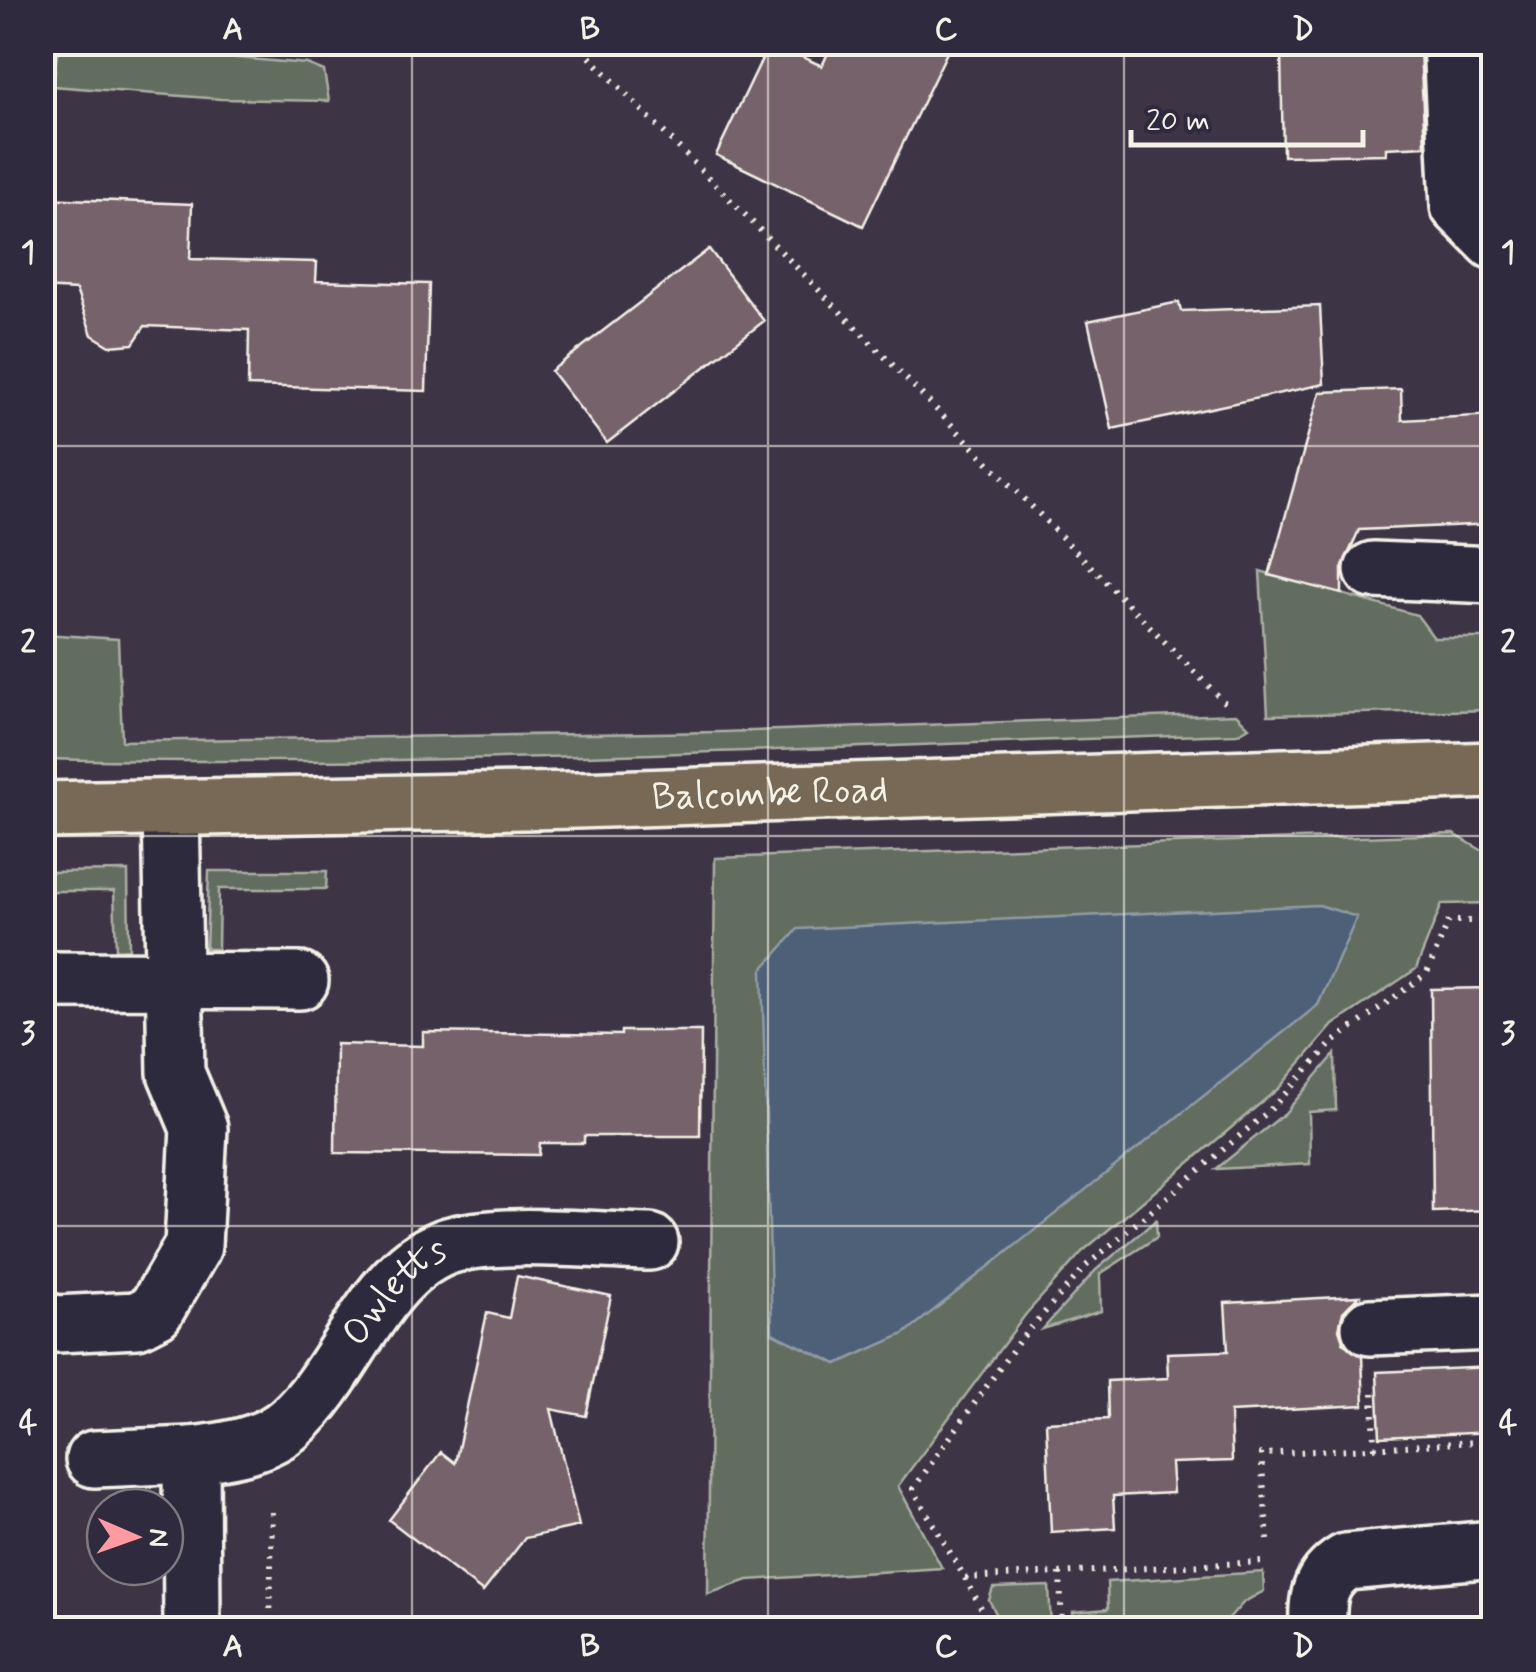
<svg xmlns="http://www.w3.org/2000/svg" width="1536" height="1672" font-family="Mynerve,sans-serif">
<rect width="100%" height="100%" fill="#3d3546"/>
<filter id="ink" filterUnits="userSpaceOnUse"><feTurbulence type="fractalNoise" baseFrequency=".01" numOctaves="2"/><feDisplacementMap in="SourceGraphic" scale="20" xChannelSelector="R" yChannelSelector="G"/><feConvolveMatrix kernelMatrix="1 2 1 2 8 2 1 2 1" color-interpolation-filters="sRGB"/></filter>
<g filter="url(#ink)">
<path fill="#626d61" stroke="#abafa4" stroke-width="2.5" d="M 64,43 L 307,64 L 324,71 L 329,101 L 221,99 L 53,86 L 57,55 Z
M 1260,571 L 1417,615 L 1434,638 L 1493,638 L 1493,710 L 1268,715 Z
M 43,634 L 118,639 L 122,741 L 722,732 L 1236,714 L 1249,727 L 1237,734 C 839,746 441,768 43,759 Z
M 1454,834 L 1493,857 L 1493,903 L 1442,904 L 1416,969 L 1333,1025 L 1279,1088 L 1083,1251 L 1026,1314 L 898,1486 L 942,1568 L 748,1580 L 708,1594 L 715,858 Z
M 128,871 L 129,949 L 116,950 L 114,891 L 43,891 L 43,872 Z
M 209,871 L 327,871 L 326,889 L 219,889 L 218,949 L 206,949 Z
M 1335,1054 L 1336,1110 L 1309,1112 L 1310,1164 L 1216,1169 L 1285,1113 Z
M 1156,1220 L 1157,1237 L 1100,1274 L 1101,1311 L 1043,1329 L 1096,1270 Z
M 1263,1572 L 1264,1591 L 1244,1602 L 1220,1629 L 1073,1629 L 1073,1612 L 1108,1609 L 1107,1582 Z
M 1049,1586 L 1051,1629 L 1004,1629 L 989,1600 L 993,1588 Z"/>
<path fill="#4d6178" stroke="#909ba5" stroke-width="2.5" d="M 1319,905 L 1357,917 L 1318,1005 L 904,1334 L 837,1364 L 772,1333 L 762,970 L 798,929 Z"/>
<path fill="#76626b" stroke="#f4f1e8" stroke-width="2.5" d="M 770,42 L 822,66 L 833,42 L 952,42 L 863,226 L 716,155 Z
M 1483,48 L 1494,48 L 1494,143 L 1487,143 Z
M 1420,50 L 1425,146 L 1386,148 L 1386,154 L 1283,156 L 1281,53 Z
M 42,198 L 192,204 L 190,259 L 317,262 L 316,281 L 429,284 L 426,391 L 248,386 L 249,330 L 145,326 L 133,344 L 110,346 L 92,335 L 76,290 L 42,288 Z
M 709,249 L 764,321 L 607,443 L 551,371 Z
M 1179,302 L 1181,311 L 1320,306 L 1324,384 L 1112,429 L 1088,321 Z
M 1401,389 L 1402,420 L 1494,415 L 1494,524 L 1359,530 L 1342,568 L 1342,594 L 1269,575 L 1320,392 Z
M 1494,988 L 1494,1210 L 1433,1212 L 1431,989 Z
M 621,1031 L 701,1031 L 700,1136 L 584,1136 L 584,1143 L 540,1143 L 539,1155 L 335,1153 L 336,1044 L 423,1046 L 423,1032 L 621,1035 Z
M 517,1276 L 611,1296 L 586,1416 L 551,1409 L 579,1526 L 525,1538 L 483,1592 L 389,1520 L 441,1452 L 455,1463 L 487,1313 L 509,1318 Z
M 1359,1296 L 1343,1312 L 1339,1329 L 1344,1344 L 1362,1356 L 1364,1405 L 1230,1412 L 1232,1461 L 1171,1463 L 1173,1493 L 1113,1496 L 1115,1528 L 1051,1532 L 1046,1422 L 1108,1419 L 1107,1381 L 1168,1378 L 1167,1353 L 1228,1351 L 1225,1303 Z
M 1494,1367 L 1494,1432 L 1380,1437 L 1377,1372 Z"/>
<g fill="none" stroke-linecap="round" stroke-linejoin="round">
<defs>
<g id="minor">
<path d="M 1451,42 L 1459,206 L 1494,241"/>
<path d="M 1373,570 L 1494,575"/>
<path d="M 42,980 L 300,981"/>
<path d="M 42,1320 L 57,1324 L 137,1320 L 155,1311 L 193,1246 L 199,1128 L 176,1073 L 171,808"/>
<path d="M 1370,1327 L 1494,1322"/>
<path d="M 94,1459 L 191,1455"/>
<path id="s1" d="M 192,1630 L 191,1455 C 224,1451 265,1446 291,1422 C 347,1372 372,1276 445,1247 C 491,1230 598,1241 650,1242"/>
<path d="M 1318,1630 C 1317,1599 1318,1579 1346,1562 L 1494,1549"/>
</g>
<g id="major">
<path id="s2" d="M 42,810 L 577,800 L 1494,770"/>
</g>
</defs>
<use href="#minor" stroke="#f4f1e8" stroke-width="62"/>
<use href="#major" stroke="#f4f1e8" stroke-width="62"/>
<path stroke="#f4f1e8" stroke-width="6" stroke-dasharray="2.5 8" stroke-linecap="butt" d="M 575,42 L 1230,708
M 1373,1393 L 1375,1448
M 1268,1540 L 1261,1454 L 1494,1441
M 1261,1562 L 965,1578 L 913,1489 L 1019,1341 L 1086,1266 L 1270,1110 L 1331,1044 L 1427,973 L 1449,921 L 1494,921
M 1060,1573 L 1062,1630
M 965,1578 L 993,1630
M 270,1630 L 272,1507"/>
<use href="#minor" stroke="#2f2a3d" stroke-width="55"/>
<use href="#major" stroke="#776954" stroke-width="55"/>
</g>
</g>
<path fill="none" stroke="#f4f1e8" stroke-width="2.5" stroke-opacity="0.55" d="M 412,42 L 412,1630M 768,42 L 768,1630M 1124,42 L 1124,1630M 42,446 L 1494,446M 42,836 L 1494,836M 42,1226 L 1494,1226"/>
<g text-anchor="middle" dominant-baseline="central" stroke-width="9" stroke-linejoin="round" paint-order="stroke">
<g font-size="38" fill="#f4f1e8" stroke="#2f2a3d">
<text stroke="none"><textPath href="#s2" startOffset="728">Balcombe Road</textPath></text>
<text stroke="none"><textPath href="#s1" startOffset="450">Owletts</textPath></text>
</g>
</g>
<rect width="1536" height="1672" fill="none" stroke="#2f2a3d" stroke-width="110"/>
<g transform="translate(135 1537) rotate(92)"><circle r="48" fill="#2f2a3d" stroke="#7e7a81" stroke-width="2.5"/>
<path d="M0-8L18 38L0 25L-18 38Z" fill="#ff9aa2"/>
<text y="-15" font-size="28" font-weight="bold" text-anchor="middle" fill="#f4f1e8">N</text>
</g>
<path d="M1131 130v15h232v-15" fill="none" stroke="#f4f1e8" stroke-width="5"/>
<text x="1146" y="130" font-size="30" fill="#f4f1e8" stroke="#2f2a3d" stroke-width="8" paint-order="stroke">20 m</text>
<rect x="55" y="55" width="1426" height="1562" fill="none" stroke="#f4f1e8" stroke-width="4"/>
<g font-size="32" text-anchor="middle" font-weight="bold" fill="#f4f1e8">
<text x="233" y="39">A</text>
<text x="590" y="39">B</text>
<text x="946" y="39">C</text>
<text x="1303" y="39">D</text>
<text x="28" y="262">1</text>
<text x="1508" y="262">1</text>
<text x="28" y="652">2</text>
<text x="1508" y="652">2</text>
<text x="28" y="1043">3</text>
<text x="1508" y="1043">3</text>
<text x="28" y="1433">4</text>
<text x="1508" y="1433">4</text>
<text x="233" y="1656">A</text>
<text x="590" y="1656">B</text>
<text x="946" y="1656">C</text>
<text x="1303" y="1656">D</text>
</g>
</svg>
